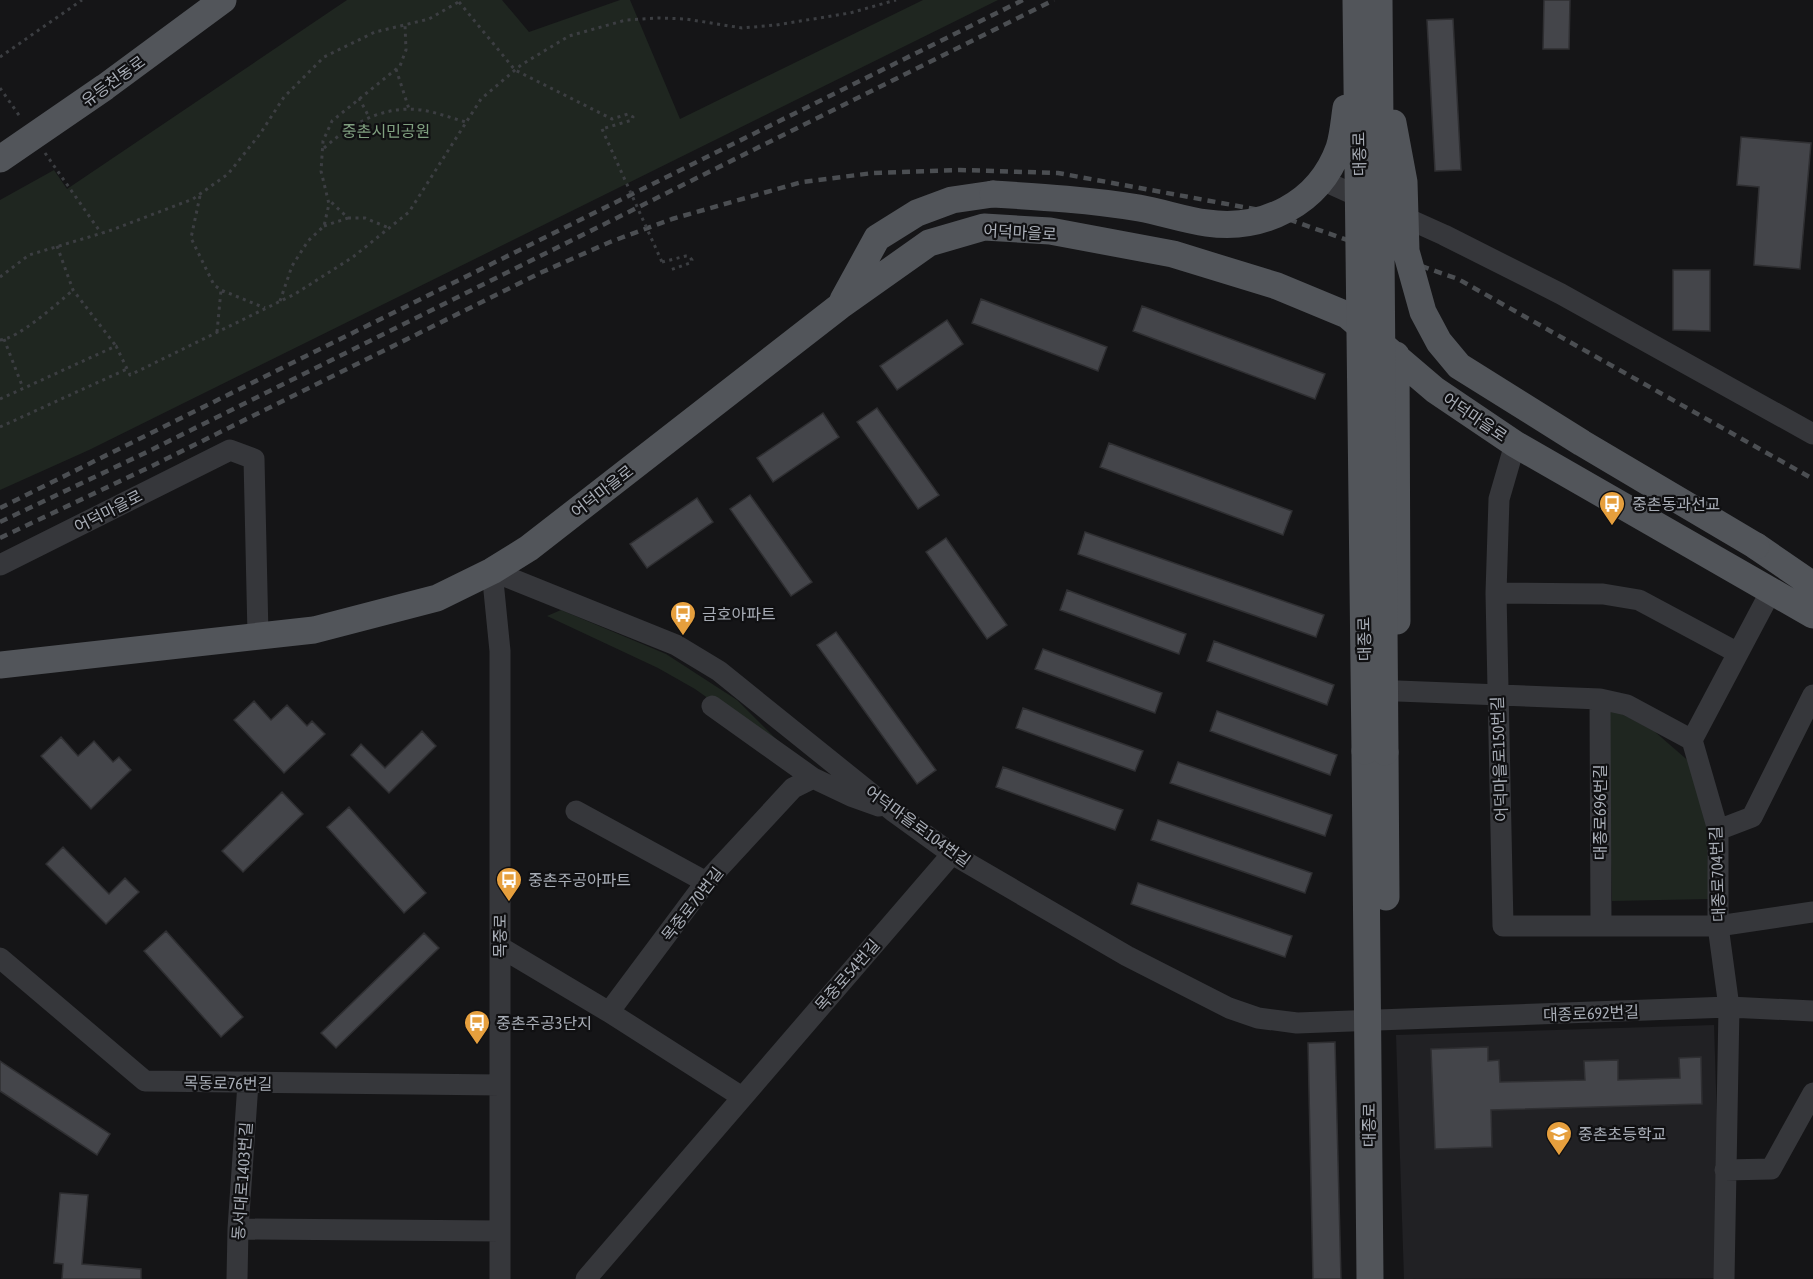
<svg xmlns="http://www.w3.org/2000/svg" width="1813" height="1279" font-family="'Asap Condensed','Noto Sans KR',sans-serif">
<rect width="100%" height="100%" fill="#151517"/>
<path fill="#212124" d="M 1714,1025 L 1722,1278 L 1404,1279 L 1396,1035 Z"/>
<path fill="#1f2620" d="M 347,0 L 502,0 L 529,32 L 620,0 L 630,0 L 680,119 L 923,0 L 998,0 L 89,450 L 0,490 L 0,200 L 54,170 L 67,189 Z
M 561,610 L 666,654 L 737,700 L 779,742 L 747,726 L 695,689 L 658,668 L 547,616 Z
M 1607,706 L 1654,731 L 1692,764 L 1706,816 L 1709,899 L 1612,901 Z"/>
<path fill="#44454a" stroke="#2f2f32" stroke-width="1.5" d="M 1544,0 L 1570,0 L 1569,49 L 1543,49 Z
M 1453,19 L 1461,170 L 1435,171 L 1427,20 Z
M 1741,137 L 1811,143 L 1800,269 L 1754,265 L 1759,187 L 1737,185 Z
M 1673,270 L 1710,270 L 1710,331 L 1673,330 Z
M 981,299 L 1107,347 L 1098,371 L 972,323 Z
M 1142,306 L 1325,374 L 1315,399 L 1133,331 Z
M 947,320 L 963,344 L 897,390 L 880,366 Z
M 877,408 L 939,495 L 918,509 L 857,422 Z
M 823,413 L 839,437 L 773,482 L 757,458 Z
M 1109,443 L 1292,511 L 1283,535 L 1100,467 Z
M 750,495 L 812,582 L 791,596 L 730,509 Z
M 697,498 L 713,522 L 647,568 L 630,544 Z
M 1085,532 L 1324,615 L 1316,637 L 1078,554 Z
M 946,538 L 1007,625 L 987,639 L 926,552 Z
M 1067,590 L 1186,634 L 1179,654 L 1060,610 Z
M 836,632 L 936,770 L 917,784 L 817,645 Z
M 1214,641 L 1334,685 L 1327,705 L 1207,661 Z
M 1043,649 L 1162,693 L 1155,713 L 1035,669 Z
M 254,701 L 271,720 L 287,705 L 307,726 L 312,721 L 325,734 L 284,773 L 234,720 Z
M 1023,708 L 1143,751 L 1135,771 L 1016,728 Z
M 1217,711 L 1337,755 L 1330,775 L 1210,731 Z
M 422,731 L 436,746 L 389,793 L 351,755 L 361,744 L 385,768 Z
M 61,737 L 78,756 L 94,741 L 113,762 L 119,757 L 131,770 L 91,809 L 41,756 Z
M 1178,762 L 1332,815 L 1325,836 L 1170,783 Z
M 1003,767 L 1123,810 L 1115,830 L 996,787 Z
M 282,792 L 303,814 L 243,872 L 222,851 Z
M 349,807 L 426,893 L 404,913 L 327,827 Z
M 1158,820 L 1312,873 L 1305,893 L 1151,840 Z
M 63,847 L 109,894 L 125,878 L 139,892 L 106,924 L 46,864 Z
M 1138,883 L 1292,936 L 1285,957 L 1131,904 Z
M 166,931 L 243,1017 L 221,1037 L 144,951 Z
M 424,933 L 439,948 L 336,1048 L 321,1033 Z
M 1335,1042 L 1341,1279 L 1313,1279 L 1308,1043 Z
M 1488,1047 L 1488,1061 L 1499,1060 L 1500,1082 L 1585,1080 L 1584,1061 L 1618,1060 L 1618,1080 L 1680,1078 L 1679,1058 L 1701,1057 L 1702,1104 L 1491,1110 L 1492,1147 L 1435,1149 L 1431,1049 Z
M 0,1061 L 110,1134 L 97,1155 L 0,1091 Z
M 60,1193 L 88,1195 L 82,1264 L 141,1269 L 141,1279 L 62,1279 L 63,1264 L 54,1263 Z"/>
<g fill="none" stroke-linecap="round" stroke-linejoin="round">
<path stroke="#3c3e42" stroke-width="3" stroke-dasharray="3 4.5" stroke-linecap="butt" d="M 459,2 L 515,70 L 612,119 L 628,114 L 633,117 L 632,120 L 602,129
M 0,57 L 82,0
M 396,69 L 409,109
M 0,88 L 21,118
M 359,98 L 369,117
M 324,148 C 351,124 383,105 421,110 C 436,112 451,118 466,122
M 45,153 L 101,233
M 200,196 L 191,238 L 214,285 L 221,290 L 265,308
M 348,218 L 365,218 L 389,228
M 324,226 L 348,218 L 329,200
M 57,246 L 73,290 L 116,346
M 662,262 L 686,256 L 689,256 L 692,260 L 690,263 L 670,270
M 0,277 L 29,255 L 109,231 L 193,199 L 228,174 L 260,134 L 284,97 L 324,57 L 375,32 L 429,19 L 462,0
M 280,301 L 292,266 L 308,241 L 324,226 L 329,204 L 321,171 L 323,141 L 332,121 L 400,66 L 406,50 L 405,25
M 217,332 L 221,290
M 4,339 L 23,388
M 0,340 C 18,339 58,303 73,290
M 0,399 L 116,346 L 130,375 L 295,294 L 353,257 L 409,212 L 481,99 L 521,65 L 569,36 L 626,20 L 659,18 L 686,19 L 742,28 L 776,25 L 850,13 L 896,0
M 0,427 L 127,369"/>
<path stroke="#36373b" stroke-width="21" d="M 1333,185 L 1444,235 L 1561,294 L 1813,434
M 1515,444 L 1499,499 L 1496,593 L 1503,926 L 1718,926 L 1813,912
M 0,565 L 230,450 L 254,459 L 258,635
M 1496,593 L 1603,594 L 1639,600 L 1738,653
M 1398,691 L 1600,699 L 1627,705 L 1692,740 L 1718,830 L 1718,926 L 1729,1007 L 1724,1279
M 1600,699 L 1601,926
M 712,706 L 813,778
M 1692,740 L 1771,591
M 576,811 L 706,882
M 1718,830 L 1752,817 L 1813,695
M 500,947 L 609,1012 L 706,882 L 793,788 L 813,778 L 851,796 L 879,806
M 0,958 L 145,1081 L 500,1085
M 609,1012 L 742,1097
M 1725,1170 L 1771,1169 L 1813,1093
M 238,1229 L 500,1231
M 237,1279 L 238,1229 L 248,1083
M 500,1279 L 500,651 L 492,571 L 676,645 L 719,671 L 894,812 L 952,854 L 1127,956 L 1229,1008 L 1258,1018 L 1297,1023 L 1729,1007 L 1813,1011
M 586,1279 L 952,854"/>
<path stroke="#52555a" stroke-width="27" d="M 0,159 L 105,87 L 223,0
M 843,300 L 877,238 L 917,213 L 952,200 L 993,194
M 1396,355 L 1397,621
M 1756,546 L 1810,583 L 1813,591
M 0,665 L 314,630 L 437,598 L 492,571 L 529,548 L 840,306 L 929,243 L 984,227 L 1050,231 L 1173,254 L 1277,286 L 1347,315 L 1435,390 L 1515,444 L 1813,615
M 1365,751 L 1370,1279
M 1385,752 L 1386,897"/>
<path stroke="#4b4e52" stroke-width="4.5" stroke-dasharray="8 6" stroke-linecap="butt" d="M 0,508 L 1023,0
M 0,522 L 147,452 L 1054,0
M 0,538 L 152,466 L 540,273 L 610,242 L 672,219 L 802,182 L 873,173 L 960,170 L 1058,173 L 1265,211 L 1458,279 L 1813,479"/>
<path stroke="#3c3e42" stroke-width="3" stroke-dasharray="3 4.5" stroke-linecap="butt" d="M 602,129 L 662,262"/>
<path stroke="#52555a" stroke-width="27" d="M 1356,0 L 1365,751
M 1379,0 L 1385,752
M 1393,123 L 1404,182 L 1406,251 L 1423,312 L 1439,342 L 1459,366 L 1582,443 L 1756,546
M 993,194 C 1042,197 1091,200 1139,208 C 1162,212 1184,220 1207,223 C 1263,231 1319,204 1339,148 C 1343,136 1344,121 1346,108"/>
</g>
<defs>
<symbol id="bus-pin" viewBox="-11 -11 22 30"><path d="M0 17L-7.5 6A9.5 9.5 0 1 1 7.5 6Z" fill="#e69f3d" stroke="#101012"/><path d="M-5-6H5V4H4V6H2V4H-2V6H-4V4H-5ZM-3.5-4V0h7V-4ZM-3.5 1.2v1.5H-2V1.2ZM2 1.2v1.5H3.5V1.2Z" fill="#fff"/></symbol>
<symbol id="school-pin" viewBox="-11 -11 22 30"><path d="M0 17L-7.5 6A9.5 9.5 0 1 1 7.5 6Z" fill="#e69f3d" stroke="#101012"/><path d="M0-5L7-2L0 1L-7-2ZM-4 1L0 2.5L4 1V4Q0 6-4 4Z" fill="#fff"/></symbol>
</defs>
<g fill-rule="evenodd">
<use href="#bus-pin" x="1597" y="489" width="30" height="40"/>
<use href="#bus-pin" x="668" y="599" width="30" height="40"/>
<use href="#bus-pin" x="494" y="865" width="30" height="40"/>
<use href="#bus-pin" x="462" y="1008" width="30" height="40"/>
<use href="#school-pin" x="1544" y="1119" width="30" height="40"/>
</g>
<g text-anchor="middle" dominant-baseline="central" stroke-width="4.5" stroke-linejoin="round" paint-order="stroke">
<g font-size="16" fill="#a8adb6" stroke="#101012">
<text transform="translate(113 81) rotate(-36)">유등천동로</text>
<text transform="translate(1359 154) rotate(-91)">대종로</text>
<text transform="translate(1020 232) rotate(3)">어덕마을로</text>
<text transform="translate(1475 417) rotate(34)">어덕마을로</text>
<text transform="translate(602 491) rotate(-38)">어덕마을로</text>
<text transform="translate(108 511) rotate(-27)">어덕마을로</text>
<text transform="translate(1364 639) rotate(-91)">대종로</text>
<text transform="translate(1499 759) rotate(-92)">어덕마을로150번길</text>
<text transform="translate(1600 812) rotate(-90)">대종로696번길</text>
<text transform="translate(918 826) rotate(36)">어덕마을로104번길</text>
<text transform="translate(1717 874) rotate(-92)">대종로704번길</text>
<text transform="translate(692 904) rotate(-52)">목중로70번길</text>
<text transform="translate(500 936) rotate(-90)">목중로</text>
<text transform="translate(847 975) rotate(-49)">목중로54번길</text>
<text transform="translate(1591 1013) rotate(-2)">대종로692번길</text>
<text transform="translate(228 1083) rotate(1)">목동로76번길</text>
<text transform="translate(1369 1125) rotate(-90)">대종로</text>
<text transform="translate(242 1181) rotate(-86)">동서대로1403번길</text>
</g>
<g font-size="16" fill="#80a080" stroke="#101012">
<text x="386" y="131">중촌시민공원</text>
</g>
<g font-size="16" fill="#a8adb6" stroke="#101012" text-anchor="start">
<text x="1632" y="504">중촌동과선교</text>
<text x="702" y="614">금호아파트</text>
<text x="528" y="880">중촌주공아파트</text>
<text x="496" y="1023">중촌주공3단지</text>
<text x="1578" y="1134">중촌초등학교</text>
</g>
</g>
</svg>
